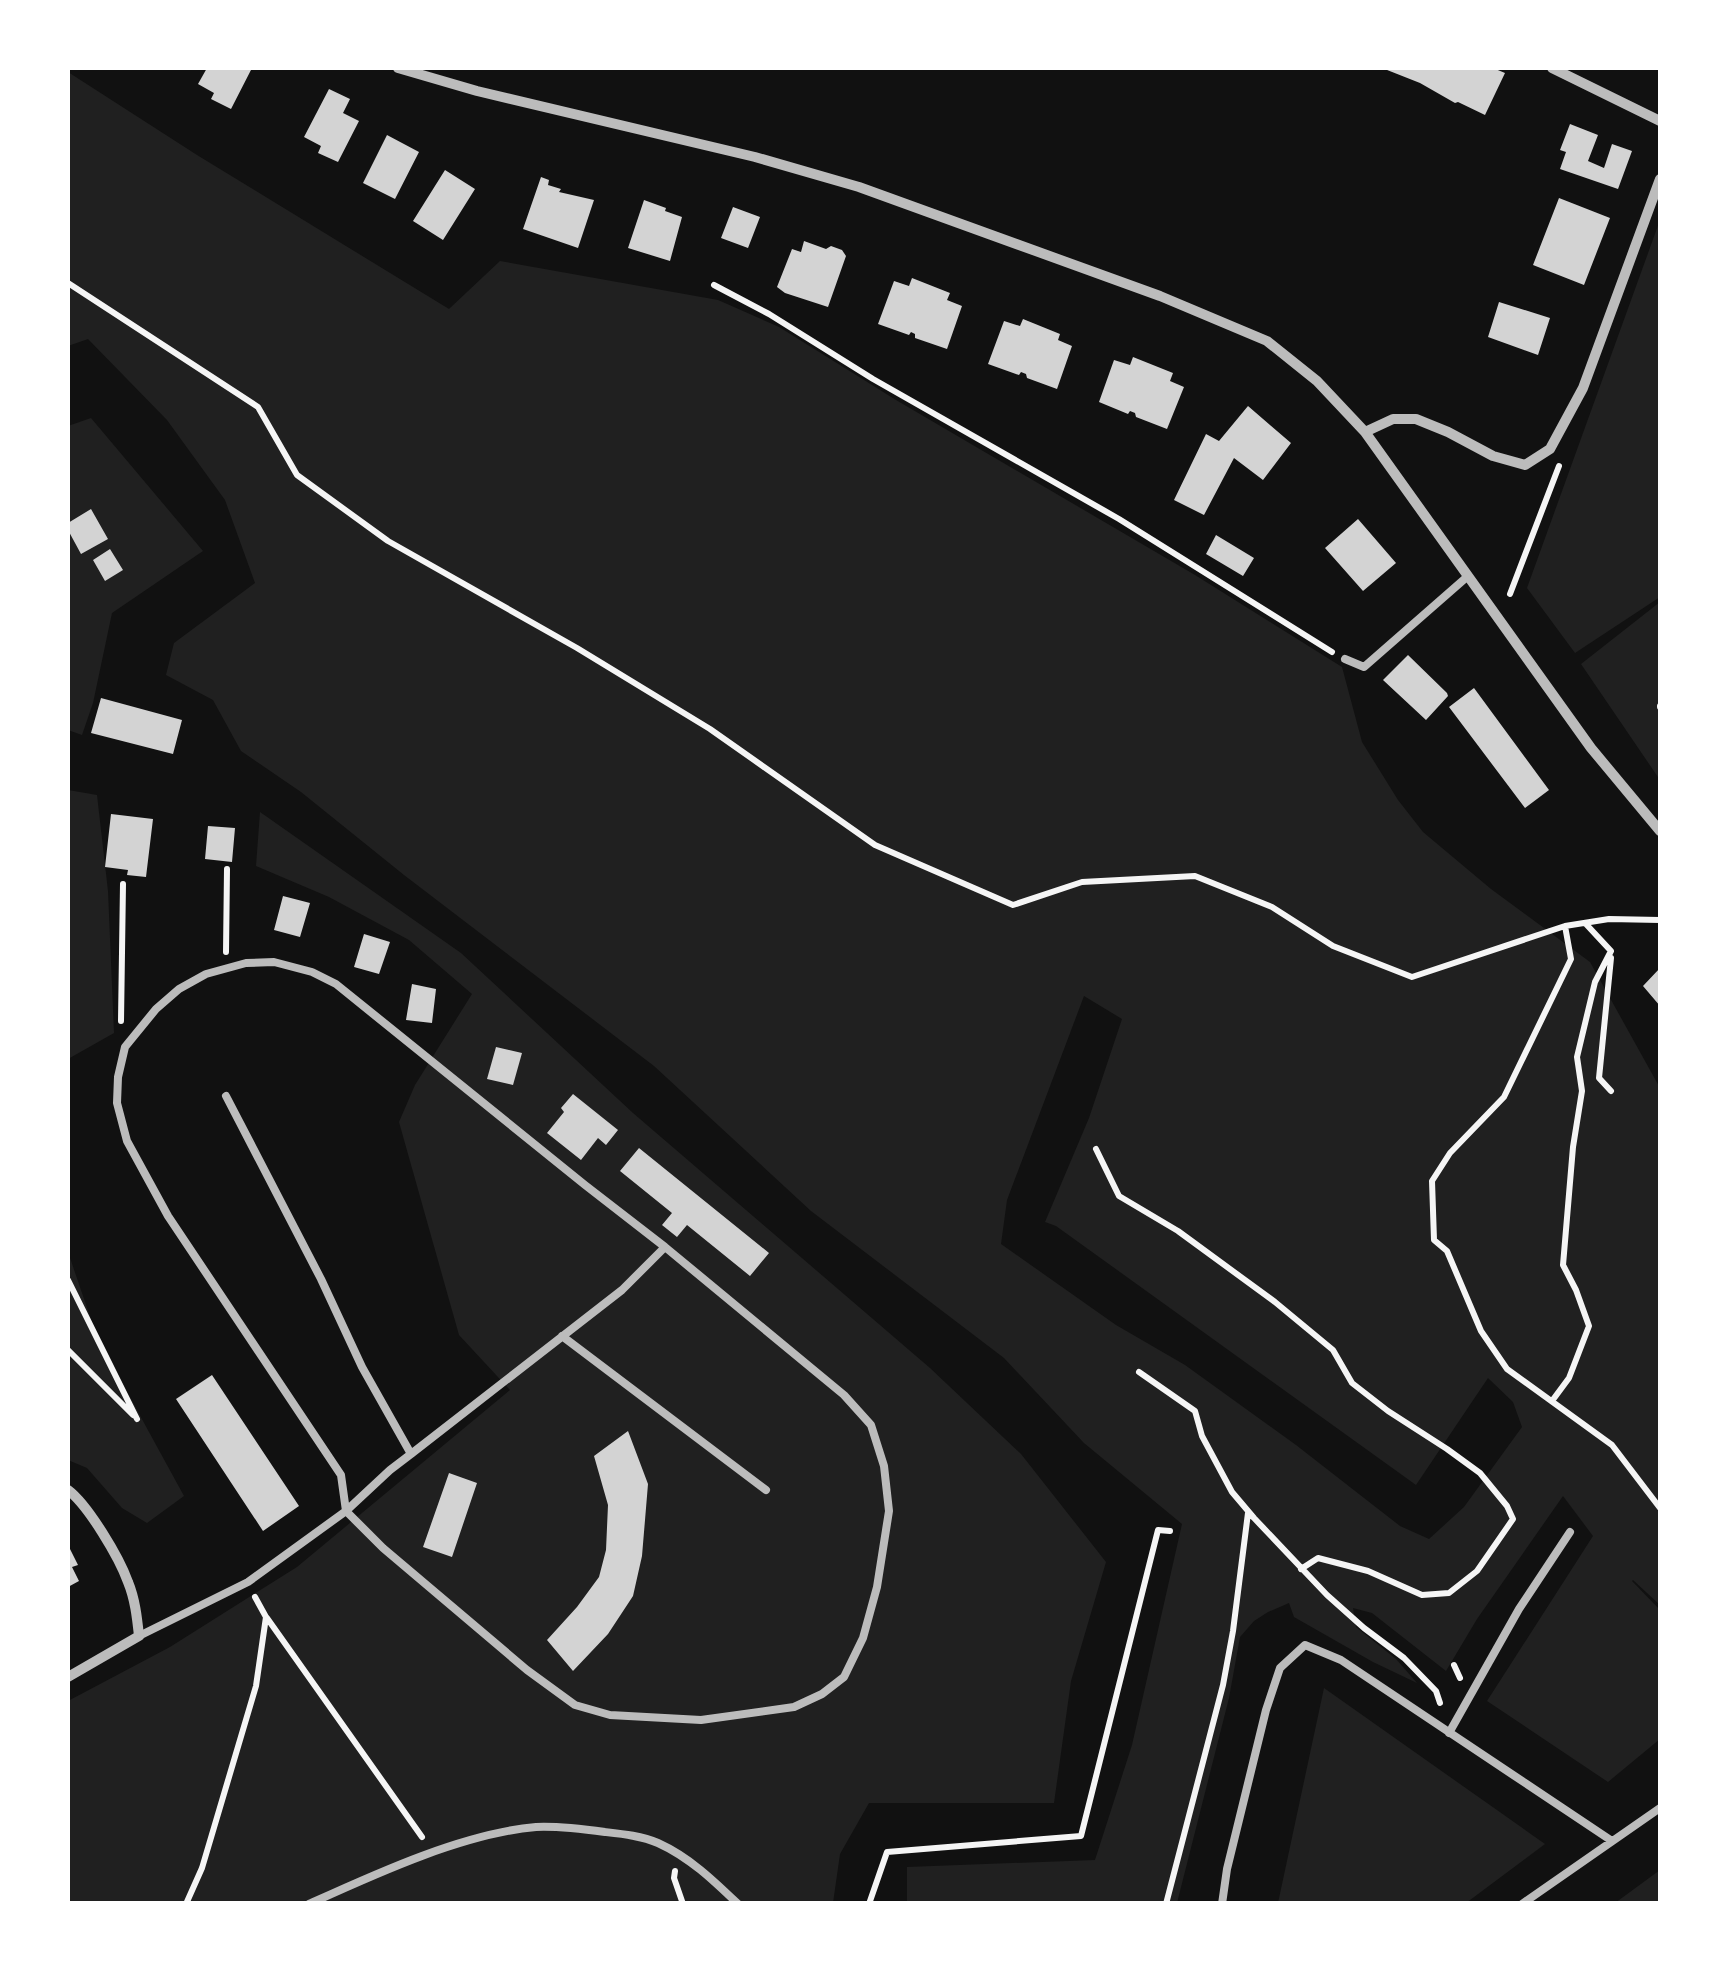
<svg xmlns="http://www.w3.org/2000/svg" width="1728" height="1971" font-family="'Fira Sans',sans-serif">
<rect width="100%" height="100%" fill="#111"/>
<path fill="#202020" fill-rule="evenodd" d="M 68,72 L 197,155 L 449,309 L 500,261 L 718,300 L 779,327 L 896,400 L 1195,575 L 1342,667 L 1362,742 L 1398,800 L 1423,832 L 1491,889 L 1590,962 L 1660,1088 L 1660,1605 L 1633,1580 L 1632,1581 L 1660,1610 L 1660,1739 L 1608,1782 L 1487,1701 L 1593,1536 L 1563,1496 L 1477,1619 L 1446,1671 L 1372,1613 L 1353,1608 L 1356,1627 L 1396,1659 L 1417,1683 L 1373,1662 L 1294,1617 L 1289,1603 L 1268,1612 L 1254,1621 L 1240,1637 L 1229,1698 L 1177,1903 L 907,1903 L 907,1867 L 1095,1860 L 1132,1745 L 1182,1524 L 1084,1443 L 1004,1358 L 811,1211 L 654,1066 L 404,875 L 301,792 L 241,751 L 213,700 L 166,675 L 174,643 L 255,583 L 225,500 L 167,420 L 88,339 L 68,346 ZM 1084,996 L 1122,1019 L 1089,1118 L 1045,1222 L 1056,1226 L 1416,1485 L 1488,1378 L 1513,1402 L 1522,1427 L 1464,1507 L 1429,1539 L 1400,1526 L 1296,1445 L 1185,1365 L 1116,1325 L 1001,1244 L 1007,1200 Z
M 1660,220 L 1660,597 L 1575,653 L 1527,588 Z
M 91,418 L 203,551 L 112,613 L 93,703 L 82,735 L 68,730 L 68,426 Z
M 1660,602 L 1660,780 L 1581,664 Z
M 68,790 L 97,795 L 108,891 L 114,1033 L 68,1059 Z
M 260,812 L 461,953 L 633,1113 L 930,1368 L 1021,1454 L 1106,1562 L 1071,1681 L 1054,1803 L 869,1803 L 840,1854 L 833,1903 L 68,1903 L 68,1701 L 170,1647 L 297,1567 L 510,1390 L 459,1335 L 399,1122 L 415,1085 L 472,994 L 409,940 L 329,897 L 256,866 Z
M 68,1252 L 97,1337 L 184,1496 L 147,1523 L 122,1508 L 87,1468 L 68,1460 Z
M 1324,1688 L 1545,1844 L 1466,1903 L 1278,1903 Z
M 1660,1870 L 1660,1903 L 1615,1903 Z"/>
<path fill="#d3d3d3" d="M 207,68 L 252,68 L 231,109 L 211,99 L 214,93 L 198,84 Z
M 1382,68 L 1493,68 L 1505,73 L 1485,115 L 1458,102 L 1455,103 L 1420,83 Z
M 329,89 L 350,99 L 343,113 L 359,121 L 338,162 L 318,153 L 321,146 L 304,137 Z
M 1570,124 L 1598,135 L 1588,161 L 1604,168 L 1612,144 L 1632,151 L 1618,189 L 1560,169 L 1566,152 L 1560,150 Z
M 387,135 L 419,152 L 395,199 L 363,183 Z
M 445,170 L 475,189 L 443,240 L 413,221 Z
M 541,177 L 549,180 L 548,185 L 561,189 L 559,192 L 594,200 L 578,248 L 523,229 Z
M 1559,198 L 1610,218 L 1584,285 L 1533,265 Z
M 644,200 L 666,208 L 665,211 L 682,217 L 670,261 L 628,248 Z
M 733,207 L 760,217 L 748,248 L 721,238 Z
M 804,241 L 826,249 L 831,246 L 842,250 L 846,256 L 828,307 L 785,293 L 777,287 L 792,249 L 801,252 Z
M 912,278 L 950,293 L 947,300 L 962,306 L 947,349 L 915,338 L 915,334 L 911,332 L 909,335 L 878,324 L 894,281 L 909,286 Z
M 1499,302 L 1550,318 L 1538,355 L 1488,337 Z
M 1023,319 L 1060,334 L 1058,340 L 1072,346 L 1057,389 L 1027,378 L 1026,374 L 1021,372 L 1019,375 L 988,364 L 1004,321 L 1020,326 Z
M 1133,357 L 1173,373 L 1170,381 L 1184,387 L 1167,429 L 1136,417 L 1135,413 L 1130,411 L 1128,414 L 1099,402 L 1114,360 L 1130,365 Z
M 1248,406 L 1291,443 L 1263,480 L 1234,458 L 1204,515 L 1174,500 L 1206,434 L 1219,441 Z
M 91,509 L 108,539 L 81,554 L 68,530 L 68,523 Z
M 1358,519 L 1396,563 L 1363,591 L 1325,548 Z
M 1216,535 L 1254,558 L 1243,576 L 1206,554 Z
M 110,549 L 123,570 L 105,581 L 93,560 Z
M 1408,655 L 1447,693 L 1448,696 L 1426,720 L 1383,680 Z
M 1474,688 L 1549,790 L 1525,808 L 1449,707 Z
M 101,698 L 182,720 L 173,754 L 91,733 Z
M 111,814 L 153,819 L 146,877 L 127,875 L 128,870 L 105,867 Z
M 208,826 L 235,828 L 232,862 L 205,859 Z
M 283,896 L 310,903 L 300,937 L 274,930 Z
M 364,934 L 390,942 L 379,974 L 354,967 Z
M 1660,968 L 1660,1006 L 1643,986 Z
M 412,984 L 436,989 L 432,1023 L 406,1020 Z
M 496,1047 L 522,1053 L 513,1085 L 487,1079 Z
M 573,1094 L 618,1130 L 606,1145 L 598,1138 L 581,1160 L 547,1133 L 564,1112 L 561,1108 Z
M 639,1148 L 769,1253 L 750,1276 L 687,1225 L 677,1237 L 662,1225 L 672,1213 L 620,1171 Z
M 212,1375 L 299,1506 L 263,1531 L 176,1399 Z
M 628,1431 L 648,1484 L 642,1556 L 633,1596 L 608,1634 L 573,1671 L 547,1640 L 577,1607 L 599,1577 L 606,1550 L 608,1505 L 594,1456 Z
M 449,1473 L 477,1483 L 452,1557 L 423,1547 Z
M 68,1545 L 78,1565 L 72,1567 L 79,1581 L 68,1587 Z"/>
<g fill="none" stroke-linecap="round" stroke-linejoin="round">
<path stroke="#f5f5f5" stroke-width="6" d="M 68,283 L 258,407 L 297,475 L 388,541 L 577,648 L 710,729 L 875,845 L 1013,905 L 1082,882 L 1195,876 L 1272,907 L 1333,946 L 1412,977 L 1565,926 L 1609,919 L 1660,920
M 714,285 L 769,314 L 873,379 L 1119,519 L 1332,652
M 1510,594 L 1559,466
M 1660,706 L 1660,707
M 1565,926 L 1571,959 L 1504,1097 L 1450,1153 L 1432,1181 L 1434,1240 L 1447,1251 L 1481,1331 L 1507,1369 L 1612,1445 L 1660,1508
M 226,952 L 227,869
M 121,1021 L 123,884
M 1611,1091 L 1599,1078 L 1611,958
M 1096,1149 L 1119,1196 L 1178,1231 L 1275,1302 L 1333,1350 L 1352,1383 L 1388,1411 L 1447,1449 L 1480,1473 L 1507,1506 L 1513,1519 L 1477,1571 L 1449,1593 L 1422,1595 L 1368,1571 L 1318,1558 L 1301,1569
M 68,1280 L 137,1419
M 68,1350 L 133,1415
M 1139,1372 L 1195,1411 L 1202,1436 L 1232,1492 L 1254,1518 L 1327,1595 L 1364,1628 L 1404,1658 L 1436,1691 L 1440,1703
M 1552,1401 L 1569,1378 L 1589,1326 L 1576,1290 L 1563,1265 L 1573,1147 L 1582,1091 L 1577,1057 L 1595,982 L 1611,951 L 1585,923
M 267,1618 L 422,1837
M 1454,1665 L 1460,1678
M 675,1871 L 674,1878 L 683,1904
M 186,1904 L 202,1868 L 256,1686 L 266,1617 L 255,1597
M 869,1904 L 887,1852 L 1081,1836 L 1158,1530 L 1170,1531
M 1166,1904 L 1223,1685 L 1233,1631 L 1248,1513"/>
<path stroke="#bcbcbc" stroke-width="8" d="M 1345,659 L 1364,667 L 1468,576
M 274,962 L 312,972 L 336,984 L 585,1185 L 665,1247 L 844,1395 L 871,1425 L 884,1466 L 889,1511 L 877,1587 L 863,1638 L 844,1677 L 822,1694 L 794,1707 L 701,1720 L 610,1715 L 575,1705 L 527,1670 L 383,1548 L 346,1511 L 341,1475 L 168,1216 L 127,1141 L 117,1103 L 118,1077 L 125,1047 L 156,1009 L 179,989 L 206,974 L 246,963 Z
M 562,1336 L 766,1490
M 411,1454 L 622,1290 L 665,1247
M 139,1636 L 248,1582 L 346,1511 L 390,1470 L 411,1454 L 362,1367 L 321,1279 L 226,1096
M 1449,1733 L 1519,1609 L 1570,1532
M 309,1904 C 375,1874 464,1833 536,1827 C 559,1826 583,1829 605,1832 C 623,1834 642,1836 658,1843 C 689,1857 713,1880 738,1904
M 1222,1904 L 1227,1869 L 1266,1710 L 1280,1668 L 1305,1645 L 1341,1660 L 1612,1841
M 1522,1904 L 1660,1808"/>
<path stroke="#bcbcbc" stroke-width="10" d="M 398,68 L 477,91 L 755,157 L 859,187 L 1160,296 L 1267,341 L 1317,381 L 1365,432 L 1591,748 L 1660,831
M 1552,68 L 1660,121
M 1365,432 L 1393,419 L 1416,419 L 1448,432 L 1493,456 L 1525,465 L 1550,449 L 1583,388 L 1660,179
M 68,1490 C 88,1505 119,1557 128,1582 C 135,1599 137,1617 139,1636 L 68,1677"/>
</g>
<rect width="1728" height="1971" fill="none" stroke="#ffffff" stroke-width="140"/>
</svg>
